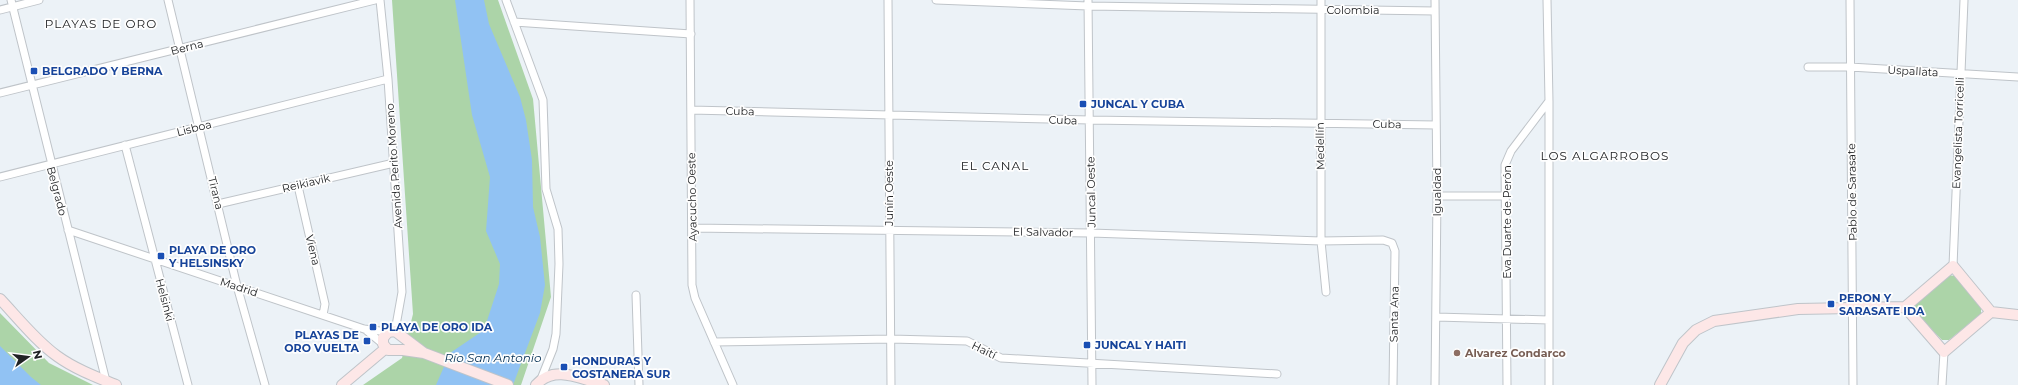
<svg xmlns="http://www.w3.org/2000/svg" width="2018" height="385" font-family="Montserrat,sans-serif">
<rect width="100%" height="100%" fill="#ecf2f7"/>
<path fill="#acd4a8" d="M 392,0 L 498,0 L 533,99 L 551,297 L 521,385 L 363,385 L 402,358 L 413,314 Z
M 1948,275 L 1955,276 L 1981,306 L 1981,314 L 1949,340 L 1942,340 L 1913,311 L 1913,305 Z
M 0,313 L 49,363 L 93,385 L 0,385 Z"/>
<path fill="#91c2f3" d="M 455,0 L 484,0 L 489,24 L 520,97 L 526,120 L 532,160 L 533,207 L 540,237 L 545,285 L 540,313 L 513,385 L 436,385 L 450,353 L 484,330 L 499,284 L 500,264 L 486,231 L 490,177 L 472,115 Z
M 0,346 L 31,377 L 41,385 L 0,385 Z"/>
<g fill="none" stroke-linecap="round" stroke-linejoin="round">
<defs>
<path id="minor" d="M 11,0 L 106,381
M 168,0 L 237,286 L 265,385
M 380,0 L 388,79 L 402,292 L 395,331
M 506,0 L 543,100 L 546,189 L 558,229 L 559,264 L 556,334 L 553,349 L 541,379
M 690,0 L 692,285 L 695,298 L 733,385
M 888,0 L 891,385
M 936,0 L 1088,6 L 1435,11
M 1088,0 L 1092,385
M 1321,0 L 1321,241 L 1326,292
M 1850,0 L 1853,385
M 0,10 L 39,0
M 514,22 L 691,34
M 1808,67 L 1850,67 L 2018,77
M 0,93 L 375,0
M 1549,101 L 1549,385
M 691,110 L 1090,120 L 1436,125
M 125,145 L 188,385
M 0,177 L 388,79
M 298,186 L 325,304 L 323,315
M 1437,196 L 1505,196
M 218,204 L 394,163
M 693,228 L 1091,233 L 1321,241 L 1383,240 L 1392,243 L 1395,251 L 1393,385
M 68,230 L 364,329 L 388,332
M 1953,266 L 1964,0
M 636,295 L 639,385
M 1436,317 L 1549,320
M 366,330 L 383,344
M 714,342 L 891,339 L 967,341 L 1001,358 L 1277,374
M 1435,385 L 1437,196 L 1435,0
M 1507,385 L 1505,165 L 1511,151 L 1549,101 L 1547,0
M 1942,385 L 1944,352"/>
<path id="secondary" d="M 0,299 C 18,318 36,341 57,356 C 75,369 96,377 116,385
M 1905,307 L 1953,266 L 1991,312
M 1905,307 L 1944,352 L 1991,312
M 1991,312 L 2018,315
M 424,353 L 403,350 L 388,350 L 383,344 L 383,338 L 388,332 L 395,331 L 424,353 L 508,385
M 342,385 L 386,348
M 536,385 C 554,364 581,379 604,385
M 1660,385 L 1683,343 L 1696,330 L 1714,321 L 1798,309 L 1905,307"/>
</defs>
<use href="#minor" stroke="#bfc4c9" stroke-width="9"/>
<use href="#secondary" stroke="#bfc4c9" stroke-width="12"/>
<use href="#minor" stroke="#fff" stroke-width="7"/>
<use href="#secondary" stroke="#fde7e7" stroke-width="10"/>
</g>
<g fill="#1a4fb4" stroke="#fefefe" stroke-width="1.5">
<rect x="30" y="67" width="8" height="8" rx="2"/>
<rect x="1079" y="100" width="8" height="8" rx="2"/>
<rect x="157" y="252" width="8" height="8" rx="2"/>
<rect x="1827" y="300" width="8" height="8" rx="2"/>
<rect x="369" y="323" width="8" height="8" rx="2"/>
<rect x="363" y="337" width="8" height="8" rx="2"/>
<rect x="1083" y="341" width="8" height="8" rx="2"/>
<rect x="560" y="363" width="8" height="8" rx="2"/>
</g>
<circle fill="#8d6e63" stroke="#fefefe" stroke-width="1.5" cx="1457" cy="353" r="4"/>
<g text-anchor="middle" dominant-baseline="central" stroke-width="3.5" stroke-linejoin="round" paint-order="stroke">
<g font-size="11" fill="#202224" stroke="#fefefe">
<text x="1353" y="10">Colombia</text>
<text transform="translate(187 47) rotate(-14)">Berna</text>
<text transform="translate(1913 71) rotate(3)">Uspallata</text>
<text transform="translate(740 111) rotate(1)">Cuba</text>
<text transform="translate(1063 120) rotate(2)">Cuba</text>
<text transform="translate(1387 124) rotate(1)">Cuba</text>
<text transform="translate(194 128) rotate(-14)">Lisboa</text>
<text transform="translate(1958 133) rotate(-88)">Evangelista Torricelli</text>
<text transform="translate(1320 146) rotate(-91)">Medellín</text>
<text transform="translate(394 166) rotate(-94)">Avenida Perito Moreno</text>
<text transform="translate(306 183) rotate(-13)">Reikiavik</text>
<text transform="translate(57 191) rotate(75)">Belgrado</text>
<text transform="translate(1091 192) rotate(-91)">Juncal Oeste</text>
<text transform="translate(1437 192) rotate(-90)">Igualdad</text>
<text transform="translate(1852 192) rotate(-91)">Pablo de Sarasate</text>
<text transform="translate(216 193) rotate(76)">Tirana</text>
<text transform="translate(889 193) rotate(-90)">Junín Oeste</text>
<text transform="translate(692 197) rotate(-91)">Ayacucho Oeste</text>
<text transform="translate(1507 222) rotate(-90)">Eva Duarte de Perón</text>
<text transform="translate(1043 232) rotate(1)">El Salvador</text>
<text transform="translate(313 250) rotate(77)">Viena</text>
<text transform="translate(239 287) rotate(18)">Madrid</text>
<text transform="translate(165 300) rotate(75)">Helsinki</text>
<text transform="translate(1394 314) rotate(-89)">Santa Ana</text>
<text transform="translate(984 350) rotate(26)">Haití</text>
</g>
<g font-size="11" font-weight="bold" fill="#164399" stroke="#fefefe" text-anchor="start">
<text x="42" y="71">BELGRADO Y BERNA</text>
<text x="1091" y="104">JUNCAL Y CUBA</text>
<text x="169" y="250">PLAYA DE ORO<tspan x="169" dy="13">Y HELSINSKY</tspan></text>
<text x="1839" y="298">PERON Y<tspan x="1839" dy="13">SARASATE IDA</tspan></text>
<text x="381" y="327">PLAYA DE ORO IDA</text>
<text x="359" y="335" text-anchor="end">PLAYAS DE<tspan x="359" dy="13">ORO VUELTA</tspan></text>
<text x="1095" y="345">JUNCAL Y HAITI</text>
<text x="572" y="361">HONDURAS Y<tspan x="572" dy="13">COSTANERA SUR</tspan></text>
</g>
<g font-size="11" font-weight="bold" fill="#785e54" stroke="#fefefe" text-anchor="start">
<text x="1465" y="353">Alvarez Condarco</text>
</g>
<g font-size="12" letter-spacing="1" fill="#202224" stroke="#fefefe">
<text x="101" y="23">PLAYAS DE ORO</text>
<text x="1605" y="155">LOS ALGARROBOS</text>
<text x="995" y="165">EL CANAL</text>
</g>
<g font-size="12" font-style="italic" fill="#002e53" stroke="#fefefe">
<text x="493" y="357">Río San Antonio</text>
</g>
</g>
<g transform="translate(28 357) rotate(76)" stroke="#fefefe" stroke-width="3" paint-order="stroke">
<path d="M0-3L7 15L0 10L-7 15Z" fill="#202224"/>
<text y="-6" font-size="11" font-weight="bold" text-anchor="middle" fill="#202224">N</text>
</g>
</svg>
